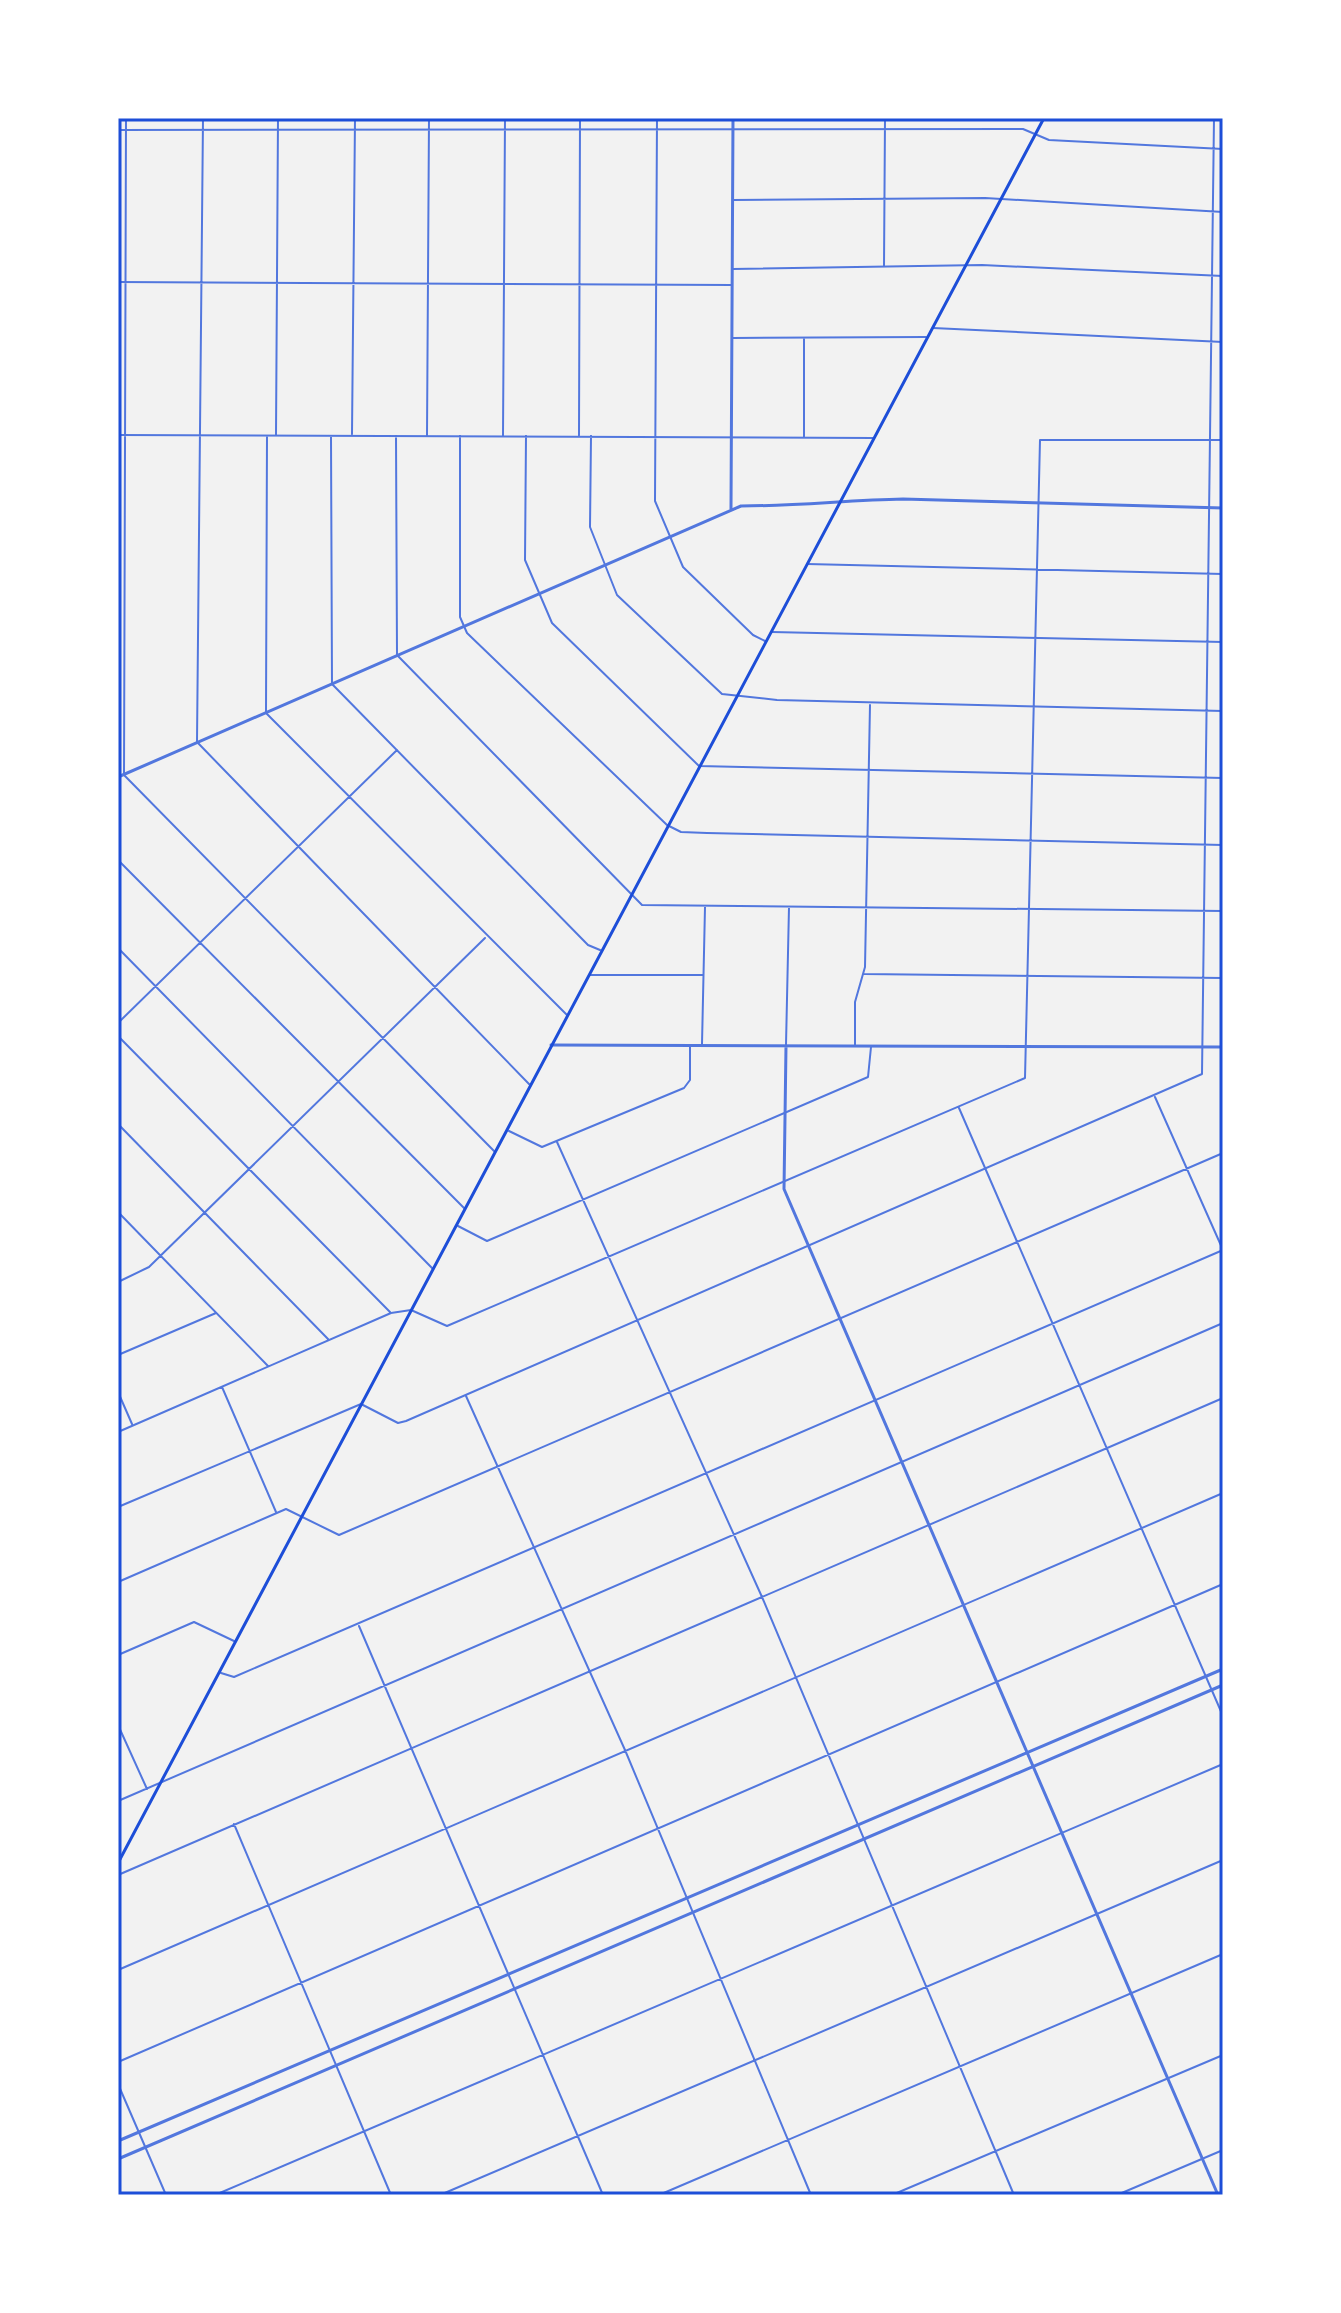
<svg xmlns="http://www.w3.org/2000/svg" width="1341" height="2313" font-family="Jost,sans-serif">
<rect width="100%" height="100%" fill="#f2f2f2"/>
<g fill="none" stroke-linecap="round" stroke-linejoin="round">
<path stroke="#5277de" stroke-width="2" d="M 126,118 L 124,775 L 495,1152
M 203,118 L 197,742 L 529,1084
M 657,118 L 655,501 L 683,567 L 753,635 L 765,641
M 118,130 L 1023,129 L 1049,140 L 1223,149
M 733,200 L 985,198 L 1223,212
M 884,266 L 885,118
M 733,269 L 982,265 L 1223,276
M 118,282 L 732,285
M 933,328 L 1223,342
M 733,338 L 926,337
M 276,434 L 278,118
M 352,434 L 355,118
M 118,435 L 873,438
M 427,435 L 429,118
M 503,435 L 505,118
M 579,435 L 580,118
M 267,436 L 266,713 L 567,1015
M 396,436 L 397,655 L 642,905 L 1223,911
M 460,436 L 460,617 L 467,633 L 667,825 L 681,832 L 707,833 L 1223,845
M 526,436 L 525,560 L 552,623 L 699,766 L 1223,778
M 591,436 L 590,527 L 617,595 L 722,694 L 777,700 L 1223,711
M 804,436 L 804,339
M 331,437 L 332,684 L 588,945 L 600,950
M 807,564 L 1223,574
M 772,632 L 1223,642
M 118,860 L 464,1208
M 118,948 L 432,1268
M 864,974 L 1223,978
M 589,975 L 703,975
M 118,1023 L 397,750
M 118,1036 L 390,1312
M 702,1044 L 705,907
M 786,1045 L 789,907
M 855,1045 L 855,1002 L 865,967 L 870,705
M 959,1108 L 1223,1716
M 118,1124 L 328,1339
M 509,1131 L 542,1147 L 684,1088 L 690,1080 L 690,1047
M 557,1142 L 762,1597 L 1014,2195
M 118,1212 L 268,1366
M 458,1226 L 487,1241 L 868,1077 L 871,1047
M 118,1282 L 149,1267 L 485,938
M 118,1355 L 216,1313
M 222,1387 L 276,1512
M 118,1392 L 132,1424
M 466,1396 L 625,1750 L 811,2195
M 118,1432 L 391,1313 L 411,1310 L 447,1326 L 1025,1078 L 1040,440 L 1223,440
M 118,1507 L 361,1404 L 398,1423 L 406,1421 L 1202,1074 L 1214,118
M 118,1582 L 286,1509 L 339,1535 L 1223,1153
M 359,1626 L 603,2195
M 118,1655 L 194,1622 L 234,1641
M 221,1673 L 234,1677 L 1223,1250 L 1155,1097
M 118,1725 L 147,1789
M 118,1801 L 1223,1323
M 234,1824 L 391,2195
M 118,1875 L 1223,1398
M 118,1970 L 1223,1493
M 118,2062 L 1223,1584
M 118,2084 L 166,2195
M 215,2195 L 1223,1764
M 440,2195 L 1223,1860
M 659,2195 L 1223,1954
M 892,2195 L 1223,2055
M 1117,2195 L 1223,2150"/>
<path stroke="#5277de" stroke-width="3" d="M 731,509 L 733,118
M 118,777 L 741,506 C 796,506 849,500 903,499 L 1223,508
M 551,1045 L 1223,1047
M 786,1046 L 784,1189 L 1218,2195
M 118,2141 L 1223,1669
M 118,2159 L 1223,1685"/>
<path stroke="#1d4ed8" stroke-width="3" d="M 118,1863 L 1044,118"/>
</g>
<rect width="1341" height="2313" fill="none" stroke="#ffffff" stroke-width="240"/>
<rect x="120" y="120" width="1101" height="2073" fill="none" stroke="#1d4ed8" stroke-width="3"/>
</svg>
